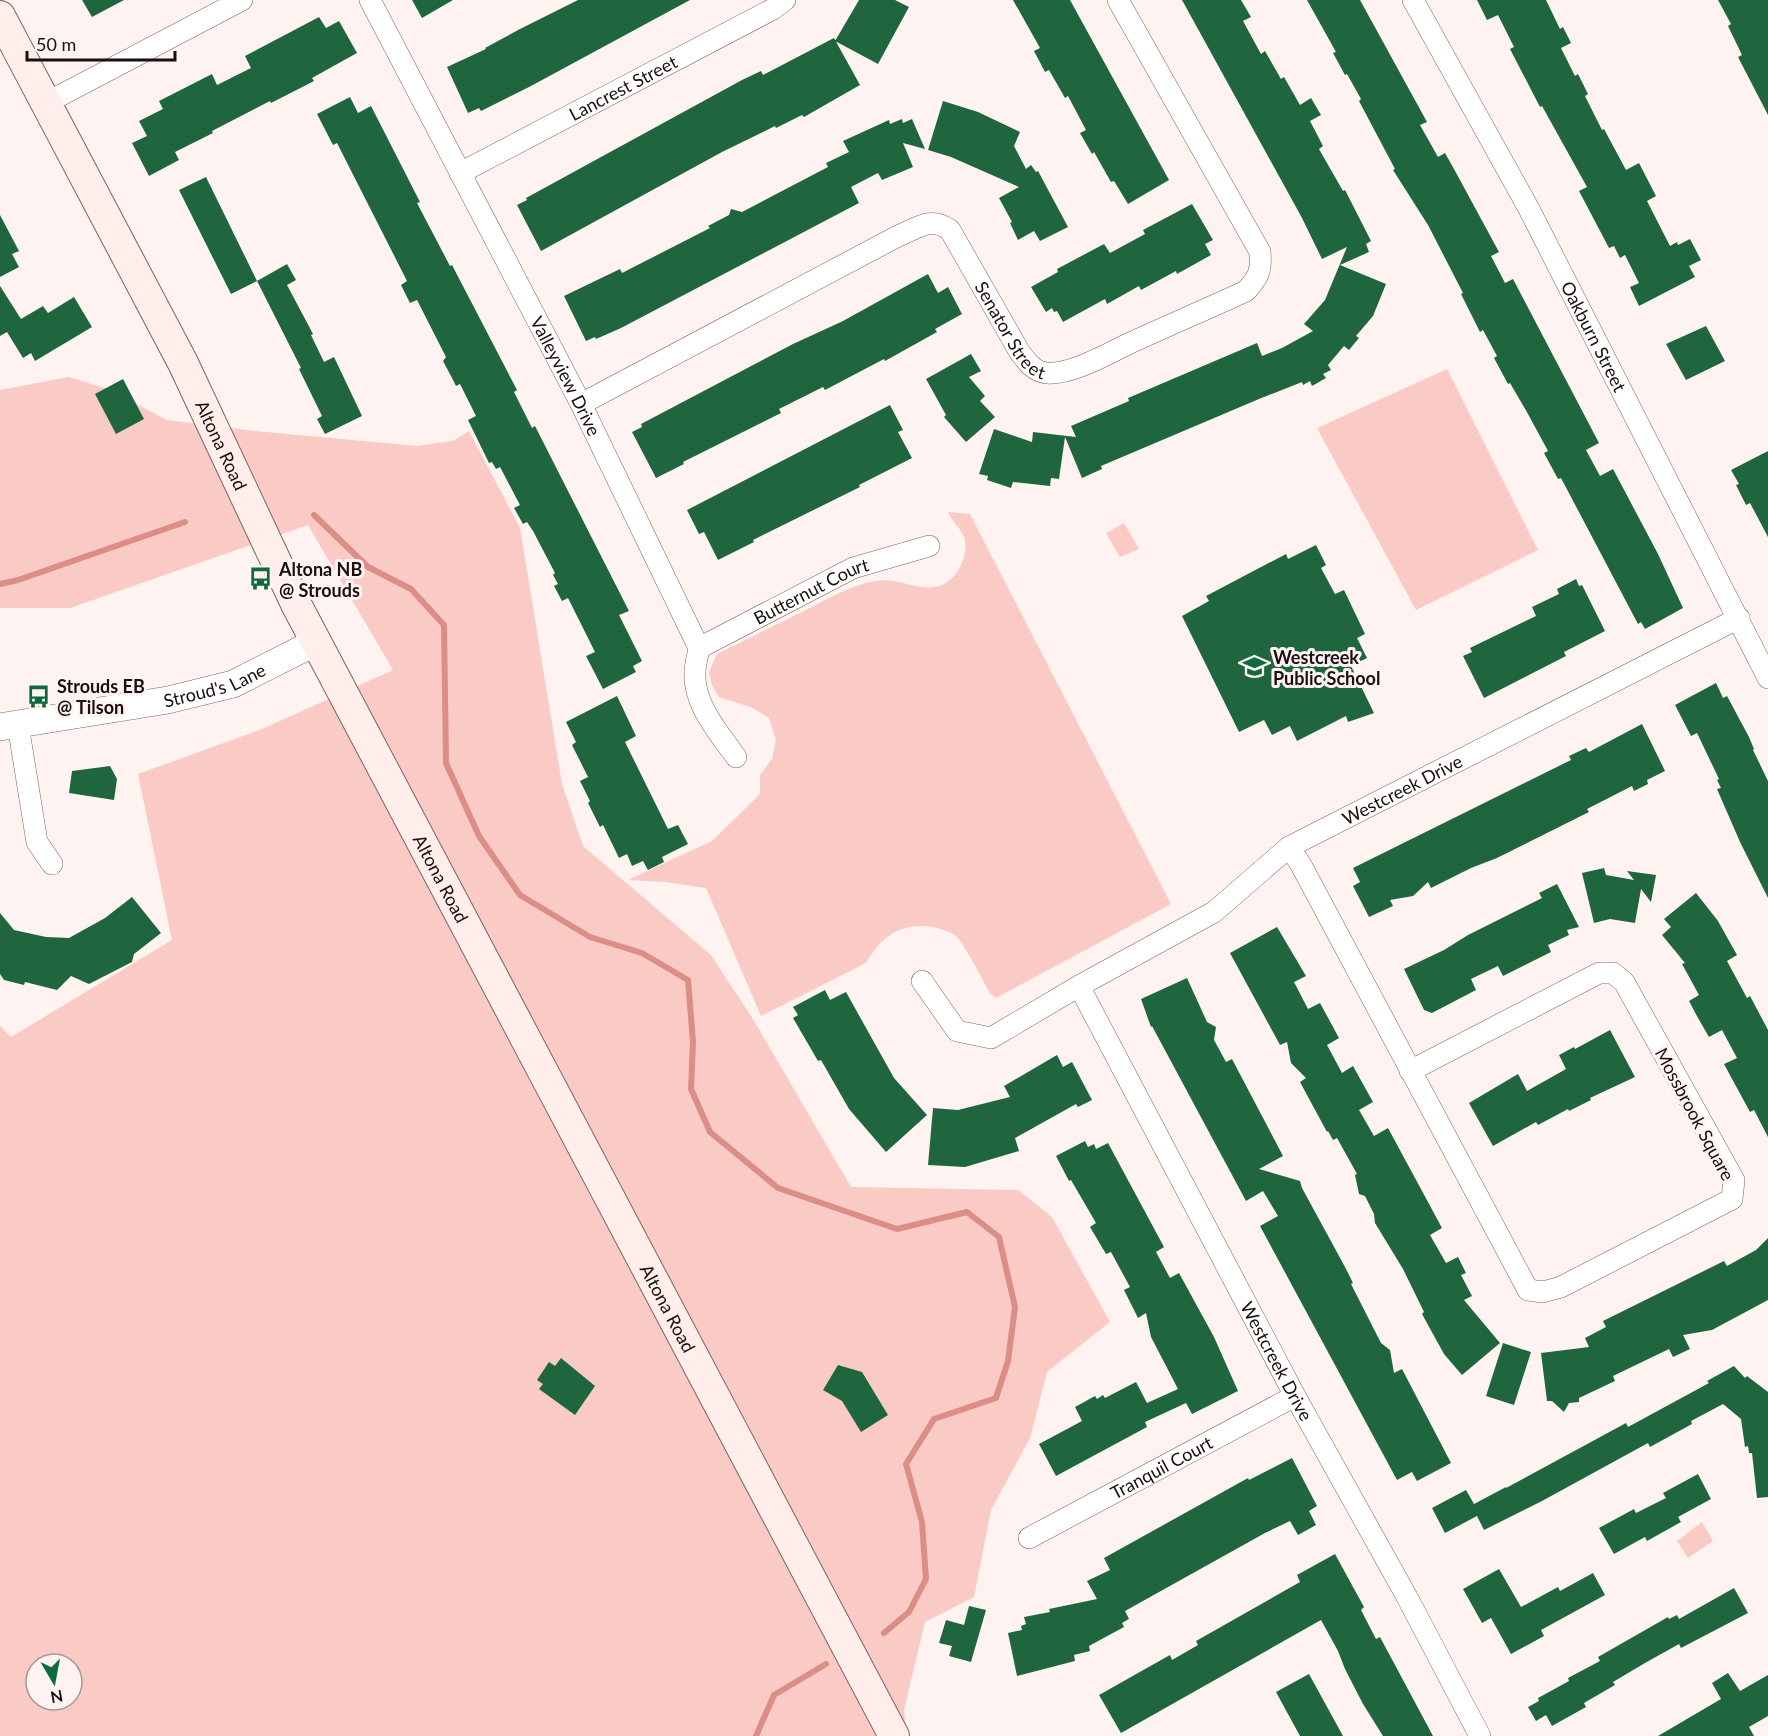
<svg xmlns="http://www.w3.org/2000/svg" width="1768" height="1736" font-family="Lato,sans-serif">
<rect width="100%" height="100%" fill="#fef3f1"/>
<path fill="#facbc5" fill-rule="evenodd" d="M 1447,369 L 1538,550 L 1416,610 L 1317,428 Z
M 69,377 L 108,389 L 167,420 L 255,431 L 417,446 L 453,441 L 469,431 L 520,528 L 562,784 L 583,846 L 711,955 L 753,1019 L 851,1187 L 1018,1190 L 1052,1217 L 1110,1322 L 1047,1372 L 1030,1438 L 991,1510 L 974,1597 L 925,1622 L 904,1710 L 907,1736 L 0,1736 L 0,1026 L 11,1037 L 172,940 L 138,774 L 262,729 L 393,670 L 308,525 L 70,608 L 0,608 L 0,390 ZM 36,1664 L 72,1664 L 72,1700 L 36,1700 Z
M 948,512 L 970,514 L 1171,904 L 996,998 L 990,993 C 983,981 964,943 956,936 C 948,930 935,927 926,926 C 896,925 881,938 866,963 L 761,1016 L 706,888 L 665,882 L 628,880 L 712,841 L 760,794 L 760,775 L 772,759 L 776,740 L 769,718 L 753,708 L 719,697 L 712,685 L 709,672 L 717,654 C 746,640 775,625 804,611 C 827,599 849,586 875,581 C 905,576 929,601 953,577 C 962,568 970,547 963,535 C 959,526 952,522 948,512 Z
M 1124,523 L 1139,549 L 1120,557 L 1106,533 Z
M 1702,1522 L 1713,1541 L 1688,1558 L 1677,1541 Z"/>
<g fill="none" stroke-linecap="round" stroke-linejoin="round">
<path stroke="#db8e85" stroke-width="6" d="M 314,515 L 368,567 L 411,589 L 444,625 L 446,763 L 479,836 L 520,895 L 590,937 L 642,953 L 688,980 L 693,1042 L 691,1089 L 710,1132 L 778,1188 L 897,1229 L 967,1212 L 999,1237 L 1015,1307 L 1008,1361 L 996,1398 L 934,1419 L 906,1464 L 922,1522 L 926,1579 L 909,1612 L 884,1633
M 0,584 L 18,580 L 185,522
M 756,1736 L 774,1695 L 826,1664"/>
</g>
<path fill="#1f663e" d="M 82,0 L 124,0 L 92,17 Z
M 412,0 L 453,0 L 422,18 Z
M 578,0 L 690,0 L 531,86 L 481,111 L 479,108 L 468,113 L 447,67 L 486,49 L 485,48 L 520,29 Z
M 859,0 L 895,0 L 909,7 L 878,64 L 835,41 Z
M 1013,0 L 1070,0 L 1169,180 L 1128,204 L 1114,181 L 1111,182 L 1094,152 L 1092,154 L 1080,133 L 1086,130 L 1068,96 L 1065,98 L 1049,70 L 1045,72 L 1034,51 L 1040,48 Z
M 1182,0 L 1241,0 L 1251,17 L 1243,21 L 1261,54 L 1265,51 L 1281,79 L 1284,77 L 1300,105 L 1311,98 L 1321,115 L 1310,121 L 1323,146 L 1319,149 L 1343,191 L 1345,190 L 1371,241 L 1366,244 L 1369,252 L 1340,265 L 1386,284 L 1373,316 L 1356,336 L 1359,338 L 1349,350 L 1344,346 L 1328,365 L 1331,370 L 1323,374 L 1326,378 L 1312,386 L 1310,381 L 1303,385 L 1302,382 L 1259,399 L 1101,466 L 1102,469 L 1082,478 L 1065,437 L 1059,479 L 1051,478 L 1050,486 L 1013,482 L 1011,488 L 987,480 L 988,476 L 979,474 L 994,429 L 1032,442 L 1033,432 L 1076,437 L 1071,426 L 1129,401 L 1128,398 L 1257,343 L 1262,356 L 1282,348 L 1313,331 L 1304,324 L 1325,300 L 1347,247 L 1322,259 L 1302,218 Z
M 1307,0 L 1360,0 L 1427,122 L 1420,125 L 1438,157 L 1445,153 L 1454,169 L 1499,252 L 1491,256 L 1505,283 L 1513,279 L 1599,443 L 1586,450 L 1600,476 L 1613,469 L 1658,554 L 1683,608 L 1645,629 L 1641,622 L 1638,624 L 1561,478 L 1558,479 L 1544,453 L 1548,451 L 1528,414 L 1510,383 L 1508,384 L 1494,358 L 1497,356 L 1483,330 L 1480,332 L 1461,294 L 1463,293 L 1428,225 L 1393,170 L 1395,169 L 1359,101 L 1361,99 L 1347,74 L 1345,75 L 1333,53 L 1336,52 Z
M 1477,0 L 1546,0 L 1560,29 L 1563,27 L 1571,43 L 1561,48 L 1575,76 L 1578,74 L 1588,94 L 1585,96 L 1602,130 L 1604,129 L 1626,170 L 1639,163 L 1656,196 L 1647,201 L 1670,246 L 1677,242 L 1678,245 L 1690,239 L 1701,260 L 1689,266 L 1695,277 L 1639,306 L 1630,287 L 1639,283 L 1625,255 L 1620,258 L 1614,246 L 1609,248 L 1579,191 L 1587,187 L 1542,106 L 1540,107 L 1510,49 L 1514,47 L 1498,15 L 1487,20 Z
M 1718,0 L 1768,0 L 1768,115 L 1738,57 L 1742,55 L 1728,26 L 1731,24 Z
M 319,17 L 326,28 L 339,21 L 357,53 L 312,78 L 314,81 L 271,103 L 270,101 L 212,131 L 213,133 L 175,152 L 179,160 L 149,176 L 132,143 L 147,136 L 139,121 L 163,109 L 159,101 L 212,74 L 217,85 L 251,68 L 245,56 Z
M 834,38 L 860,85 L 804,117 L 802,115 L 776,128 L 775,126 L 722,152 L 541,251 L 517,205 L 527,200 L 526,198 L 742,80 L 761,71 L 763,75 Z
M 350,97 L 358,113 L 371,106 L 420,202 L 417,203 L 450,266 L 452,265 L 517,390 L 514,392 L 532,428 L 535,426 L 629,611 L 619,615 L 642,661 L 633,666 L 636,672 L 603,689 L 586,656 L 595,652 L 568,598 L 562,601 L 554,586 L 558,584 L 553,575 L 555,573 L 533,531 L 527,522 L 523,524 L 514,508 L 520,505 L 500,467 L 496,469 L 492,462 L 489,463 L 468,420 L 476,416 L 460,384 L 456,386 L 452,378 L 443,361 L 446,357 L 417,300 L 410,303 L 401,285 L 407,281 L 337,143 L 333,145 L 317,114 Z
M 943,101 L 978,112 L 1020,132 L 1014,146 L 1026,169 L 1031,165 L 1036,172 L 1038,171 L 1068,227 L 1040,241 L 1034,231 L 1018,240 L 1010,223 L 1012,222 L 999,198 L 1019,187 L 951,157 L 928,150 Z
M 902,119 L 903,123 L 912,119 L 925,149 L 903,143 L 913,167 L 882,180 L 878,173 L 851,187 L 859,203 L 621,328 L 596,339 L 595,337 L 586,341 L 564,296 L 620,269 L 622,273 L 710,228 L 708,226 L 729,215 L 731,209 L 742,212 L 782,191 L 828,167 L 826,163 L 849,152 L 843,141 L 889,120 L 890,124 Z
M 206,177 L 257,281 L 287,264 L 296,280 L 287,285 L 313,334 L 311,335 L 324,362 L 334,357 L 362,416 L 325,434 L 317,419 L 322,416 L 299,369 L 301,368 L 257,281 L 231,294 L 179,190 Z
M 1192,204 L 1213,240 L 1205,244 L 1211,255 L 1177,274 L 1176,271 L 1141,290 L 1139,286 L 1107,304 L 1105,299 L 1063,322 L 1057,311 L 1054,312 L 1052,308 L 1046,312 L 1031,287 L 1058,272 L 1057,269 L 1104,244 L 1110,253 L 1145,234 L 1143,230 Z
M 0,215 L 19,251 L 12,254 L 19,267 L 0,277 Z
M 928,274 L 938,293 L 948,287 L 962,314 L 935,329 L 937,332 L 885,361 L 884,359 L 825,390 L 823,387 L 779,409 L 781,413 L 683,462 L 684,464 L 656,478 L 632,432 L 642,427 L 641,424 L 793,344 L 843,321 Z
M 0,286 L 21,319 L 43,306 L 48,313 L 74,297 L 92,327 L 35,361 L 31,353 L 23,358 L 7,332 L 0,336 Z
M 1706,326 L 1725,361 L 1686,380 L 1666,344 Z
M 971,354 L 981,371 L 969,377 L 985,396 L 980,401 L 995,417 L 966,442 L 944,417 L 946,415 L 926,379 Z
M 123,379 L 144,419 L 116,434 L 95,394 Z
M 890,405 L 903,430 L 898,432 L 912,458 L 859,485 L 860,487 L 753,540 L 754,542 L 718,560 L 704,532 L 699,534 L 687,510 Z
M 1768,451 L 1768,537 L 1750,503 L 1746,505 L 1736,485 L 1739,484 L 1731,470 Z
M 1316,545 L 1326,565 L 1321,568 L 1335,594 L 1344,590 L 1365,634 L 1357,638 L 1367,658 L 1351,666 L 1374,713 L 1348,722 L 1346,716 L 1297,741 L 1290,726 L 1272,735 L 1264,720 L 1239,732 L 1182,616 L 1209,601 L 1206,596 L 1286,554 L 1288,559 Z
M 1576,579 L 1579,586 L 1582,585 L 1605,631 L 1564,652 L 1566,656 L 1484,698 L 1463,656 L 1472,652 L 1470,648 L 1536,616 L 1532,607 L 1559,594 L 1557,589 Z
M 1716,683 L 1723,698 L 1727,696 L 1749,737 L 1754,749 L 1753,750 L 1768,781 L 1768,898 L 1740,842 L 1717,789 L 1721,788 L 1717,780 L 1719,779 L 1697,733 L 1691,736 L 1675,705 Z
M 617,696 L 636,736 L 625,742 L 668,829 L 678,825 L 688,844 L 662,857 L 664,862 L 648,870 L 643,861 L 632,866 L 627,854 L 619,858 L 603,825 L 600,827 L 588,803 L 590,801 L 580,781 L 588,777 L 572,745 L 576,742 L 566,722 Z
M 1642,724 L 1665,771 L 1647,780 L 1648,784 L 1634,791 L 1632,786 L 1587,809 L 1589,812 L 1497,858 L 1471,868 L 1431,888 L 1428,882 L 1413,896 L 1390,900 L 1393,906 L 1369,917 L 1353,886 L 1360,882 L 1353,868 L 1571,760 L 1569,756 L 1586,748 L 1589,752 Z
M 110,766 L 117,779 L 114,800 L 69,793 L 72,771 Z
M 1604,868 L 1606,875 L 1634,880 L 1627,871 L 1656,875 L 1651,902 L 1641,889 L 1635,923 L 1610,919 L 1594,923 L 1582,873 Z
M 1557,884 L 1579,927 L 1567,930 L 1569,935 L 1548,945 L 1551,952 L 1503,976 L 1498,966 L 1471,979 L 1476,990 L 1432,1013 L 1424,1010 L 1404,969 L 1444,950 L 1468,935 L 1542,898 L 1539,893 Z
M 1696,893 L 1718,921 L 1737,955 L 1727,961 L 1747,998 L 1750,996 L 1768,1030 L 1768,1137 L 1754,1110 L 1750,1112 L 1724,1064 L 1737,1058 L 1722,1030 L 1709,1037 L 1698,1018 L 1689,1001 L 1699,995 L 1682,964 L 1685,963 L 1662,935 L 1671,927 L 1664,919 Z
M 132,897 L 161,933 L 134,954 L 132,962 L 89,984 L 71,976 L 57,990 L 25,982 L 24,985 L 4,980 L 0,974 L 0,913 L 14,930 L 46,937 L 69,938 L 105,918 Z
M 1277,927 L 1306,976 L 1294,982 L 1308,1009 L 1320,1003 L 1339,1038 L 1327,1045 L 1342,1073 L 1353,1066 L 1373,1102 L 1359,1110 L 1374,1136 L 1388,1128 L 1442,1228 L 1430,1235 L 1446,1263 L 1458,1257 L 1466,1273 L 1461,1275 L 1472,1296 L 1464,1300 L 1500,1343 L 1462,1375 L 1444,1354 L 1422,1314 L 1424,1312 L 1403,1269 L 1375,1223 L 1374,1214 L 1365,1196 L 1359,1194 L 1355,1175 L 1357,1174 L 1337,1138 L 1333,1140 L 1328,1131 L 1327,1132 L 1300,1082 L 1306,1078 L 1291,1063 L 1287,1042 L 1280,1045 L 1230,953 Z
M 1187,978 L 1207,1022 L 1216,1027 L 1214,1040 L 1226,1062 L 1232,1059 L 1283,1156 L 1259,1169 L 1300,1181 L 1302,1188 L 1345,1267 L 1353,1283 L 1351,1284 L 1381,1343 L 1390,1350 L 1394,1373 L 1402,1369 L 1451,1463 L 1417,1481 L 1412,1472 L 1397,1480 L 1260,1226 L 1278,1216 L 1263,1191 L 1246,1201 L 1152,1026 L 1151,1027 L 1141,999 Z
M 825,990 L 830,1000 L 846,992 L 894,1078 L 927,1115 L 886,1152 L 849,1109 L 821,1060 L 818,1061 L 793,1018 L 798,1015 L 793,1007 Z
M 1610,1030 L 1635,1077 L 1590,1098 L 1591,1100 L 1569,1111 L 1568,1109 L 1538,1125 L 1536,1122 L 1493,1146 L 1469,1103 L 1518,1074 L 1527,1091 L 1566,1069 L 1559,1055 L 1574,1047 L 1575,1049 Z
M 1057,1055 L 1063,1067 L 1072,1062 L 1092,1100 L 1078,1107 L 1076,1104 L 1015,1138 L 1019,1151 L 965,1167 L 928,1165 L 933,1108 L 958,1110 L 1010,1097 L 1004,1086 Z
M 1085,1141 L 1088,1147 L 1094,1144 L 1096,1149 L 1108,1143 L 1164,1247 L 1156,1252 L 1170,1278 L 1179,1273 L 1214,1337 L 1238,1391 L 1192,1414 L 1186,1403 L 1145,1422 L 1147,1427 L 1056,1476 L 1039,1444 L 1082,1421 L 1075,1407 L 1095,1396 L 1097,1399 L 1103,1395 L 1105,1398 L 1136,1382 L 1147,1403 L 1178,1389 L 1151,1337 L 1146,1313 L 1138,1318 L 1124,1290 L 1130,1287 L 1111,1252 L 1106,1254 L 1090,1227 L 1096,1223 L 1071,1180 L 1069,1181 L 1056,1156 Z
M 1768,1238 L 1768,1300 L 1712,1330 L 1683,1335 L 1690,1349 L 1673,1357 L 1669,1349 L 1613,1376 L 1615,1381 L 1579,1398 L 1579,1402 L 1569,1403 L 1564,1412 L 1552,1401 L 1547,1401 L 1541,1353 L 1589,1347 L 1585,1338 L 1606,1327 L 1603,1321 L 1724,1261 L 1727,1266 L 1756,1250 Z
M 1503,1343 L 1531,1352 L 1514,1405 L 1486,1396 Z
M 561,1358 L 595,1386 L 575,1415 L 539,1389 L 543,1384 L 537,1380 L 549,1362 L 555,1366 Z
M 838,1365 L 862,1372 L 888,1415 L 861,1432 L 842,1401 L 823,1390 Z
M 1734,1366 L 1745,1378 L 1747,1376 L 1768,1392 L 1768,1497 L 1757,1498 L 1752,1453 L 1749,1453 L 1748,1446 L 1745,1447 L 1741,1419 L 1723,1404 L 1691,1421 L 1692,1424 L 1650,1447 L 1648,1443 L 1542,1501 L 1484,1530 L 1477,1516 L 1445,1533 L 1432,1508 L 1466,1490 L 1474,1504 L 1506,1487 L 1506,1488 L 1626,1423 L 1628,1427 L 1709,1383 L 1707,1381 Z
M 1292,1458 L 1317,1506 L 1309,1511 L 1316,1525 L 1298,1535 L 1290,1521 L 1265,1533 L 1125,1611 L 1129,1619 L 1122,1623 L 1124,1627 L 1089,1646 L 1090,1651 L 1074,1655 L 1075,1661 L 1017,1676 L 1008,1633 L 1022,1630 L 1021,1626 L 1026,1624 L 1024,1617 L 1050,1612 L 1049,1609 L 1097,1599 L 1087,1581 L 1110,1570 L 1104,1558 L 1248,1478 L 1249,1480 Z
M 1698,1474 L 1711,1499 L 1678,1517 L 1681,1522 L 1647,1541 L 1645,1537 L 1614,1554 L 1599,1528 L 1634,1509 L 1636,1513 L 1666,1498 L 1663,1493 Z
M 1335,1554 L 1364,1607 L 1361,1610 L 1376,1639 L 1380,1637 L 1433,1736 L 1383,1736 L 1363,1704 L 1345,1669 L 1338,1651 L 1321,1620 L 1121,1733 L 1099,1695 L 1170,1655 L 1172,1660 L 1198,1645 L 1196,1641 L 1300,1582 L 1297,1575 Z
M 1499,1569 L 1521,1607 L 1558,1587 L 1560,1591 L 1593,1573 L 1605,1595 L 1541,1630 L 1544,1636 L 1511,1654 L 1491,1618 L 1482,1623 L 1463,1589 Z
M 1734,1588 L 1748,1613 L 1681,1648 L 1679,1644 L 1645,1663 L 1613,1682 L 1615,1685 L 1584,1703 L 1586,1707 L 1552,1726 L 1546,1715 L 1536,1721 L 1528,1707 L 1539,1701 L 1538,1698 L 1569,1681 L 1568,1678 L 1600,1661 L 1598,1657 L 1668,1617 L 1669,1619 L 1677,1615 L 1679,1619 Z
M 969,1606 L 986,1610 L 971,1662 L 949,1656 L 952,1646 L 939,1643 L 946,1620 L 964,1625 Z
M 1728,1673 L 1740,1691 L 1768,1675 L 1768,1716 L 1749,1727 L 1754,1736 L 1658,1736 L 1721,1699 L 1712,1683 Z
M 1309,1674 L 1343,1736 L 1300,1736 L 1276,1692 Z"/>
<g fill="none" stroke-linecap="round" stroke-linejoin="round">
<defs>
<g id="minor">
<path id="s1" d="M 370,0 L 581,404 L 699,648 C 698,656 695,664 695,672 C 693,704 719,733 736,757"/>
<path id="s2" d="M 1413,0 L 1529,209 L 1768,678"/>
<path d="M 46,103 L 242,0"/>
<path id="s3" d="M 460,173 L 773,9 L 785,0"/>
<path id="s4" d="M 581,404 L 898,236 C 918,228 930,216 950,230 L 1019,351 C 1026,361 1034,372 1047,373 C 1071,375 1107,354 1128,344 C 1167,326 1207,309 1246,291 C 1258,278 1262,271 1260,252 L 1118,0"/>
<path id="s5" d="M 699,648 L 853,568 L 929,546"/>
<path d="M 18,725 L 37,842 L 52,864"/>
<path d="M 1289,847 L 1301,865 L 1528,1290 L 1543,1292 L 1561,1287 L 1732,1199 L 1734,1180 L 1624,982 L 1613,973 L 1599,973 L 1410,1071"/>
<path id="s6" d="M 922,981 L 957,1031 L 991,1038 L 1079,986 L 1214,912 L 1289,847 L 1739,618"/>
<path id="s7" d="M 1079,986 L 1295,1396 L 1407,1597 L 1480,1736"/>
<path id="s8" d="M 1029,1538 L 1295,1396"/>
</g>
<g id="tertiary">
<path id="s9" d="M 0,727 L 168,700 L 233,684 L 316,642"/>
</g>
<g id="secondary">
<path id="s10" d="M 0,16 L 183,363 L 296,604 L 894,1736"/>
</g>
</defs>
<use href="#minor" stroke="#7d6461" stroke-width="22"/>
<use href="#tertiary" stroke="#7d6461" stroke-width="28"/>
<use href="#secondary" stroke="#7d6461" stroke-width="32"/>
<use href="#minor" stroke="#fff" stroke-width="21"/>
<use href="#tertiary" stroke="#fff" stroke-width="27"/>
<use href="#secondary" stroke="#ffeeec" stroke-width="30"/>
</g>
<defs>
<symbol id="bus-bare" viewBox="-9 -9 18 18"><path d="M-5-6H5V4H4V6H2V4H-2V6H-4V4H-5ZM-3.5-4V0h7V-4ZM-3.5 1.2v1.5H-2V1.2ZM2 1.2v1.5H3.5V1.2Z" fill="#10693c" stroke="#fef3f1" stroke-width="2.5" paint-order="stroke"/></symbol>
<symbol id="school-bare" viewBox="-9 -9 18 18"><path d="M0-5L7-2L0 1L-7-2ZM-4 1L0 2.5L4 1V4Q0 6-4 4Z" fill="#10693c" stroke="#fef3f1" stroke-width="2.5" paint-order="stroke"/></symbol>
</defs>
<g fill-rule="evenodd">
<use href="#bus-bare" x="244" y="562" width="33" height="33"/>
<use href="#school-bare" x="1238" y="650" width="33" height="33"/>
<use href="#bus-bare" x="22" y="680" width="33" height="33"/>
</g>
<g text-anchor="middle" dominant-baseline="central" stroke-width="6" stroke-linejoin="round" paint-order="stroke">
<g font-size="18" fill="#190f0e" stroke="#fef3f1">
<text stroke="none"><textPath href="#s3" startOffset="184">Lancrest Street</textPath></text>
<text stroke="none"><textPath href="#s4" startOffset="532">Senator Street</textPath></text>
<text stroke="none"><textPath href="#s2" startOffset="382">Oakburn Street</textPath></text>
<text stroke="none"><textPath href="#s1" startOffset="424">Valleyview Drive</textPath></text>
<text stroke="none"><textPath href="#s10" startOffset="483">Altona Road</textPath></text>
<text stroke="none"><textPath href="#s5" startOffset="126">Butternut Court</textPath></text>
<text stroke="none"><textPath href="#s9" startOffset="219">Stroud's Lane</textPath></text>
<text stroke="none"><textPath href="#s6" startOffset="578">Westcreek Drive</textPath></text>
<text stroke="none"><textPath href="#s10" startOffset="969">Altona Road</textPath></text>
<text transform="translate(1695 1114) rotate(62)">Mossbrook Square</text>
<text stroke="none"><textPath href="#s10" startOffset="1455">Altona Road</textPath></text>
<text stroke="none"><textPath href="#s7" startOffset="424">Westcreek Drive</textPath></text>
<text stroke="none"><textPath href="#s8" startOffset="150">Tranquil Court</textPath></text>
</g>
<g font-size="18" font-weight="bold" fill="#190f0e" stroke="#fef3f1" text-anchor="start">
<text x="279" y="569">Altona NB<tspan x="279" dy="21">@ Strouds</tspan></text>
<text x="1273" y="657">Westcreek<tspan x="1273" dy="21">Public School</tspan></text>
<text x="57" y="686">Strouds EB<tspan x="57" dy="21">@ Tilson</tspan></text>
</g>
</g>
<g transform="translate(54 1682) rotate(170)"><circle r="28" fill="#fef3f1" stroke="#a29896" stroke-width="1.5"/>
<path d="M0-4.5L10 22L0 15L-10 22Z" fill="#10693c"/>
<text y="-9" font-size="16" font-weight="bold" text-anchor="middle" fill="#190f0e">N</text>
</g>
<path d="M27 51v9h148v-9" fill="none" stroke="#190f0e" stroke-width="3"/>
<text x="36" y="51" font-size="18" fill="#190f0e" stroke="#fef3f1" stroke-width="4.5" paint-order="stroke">50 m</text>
</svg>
